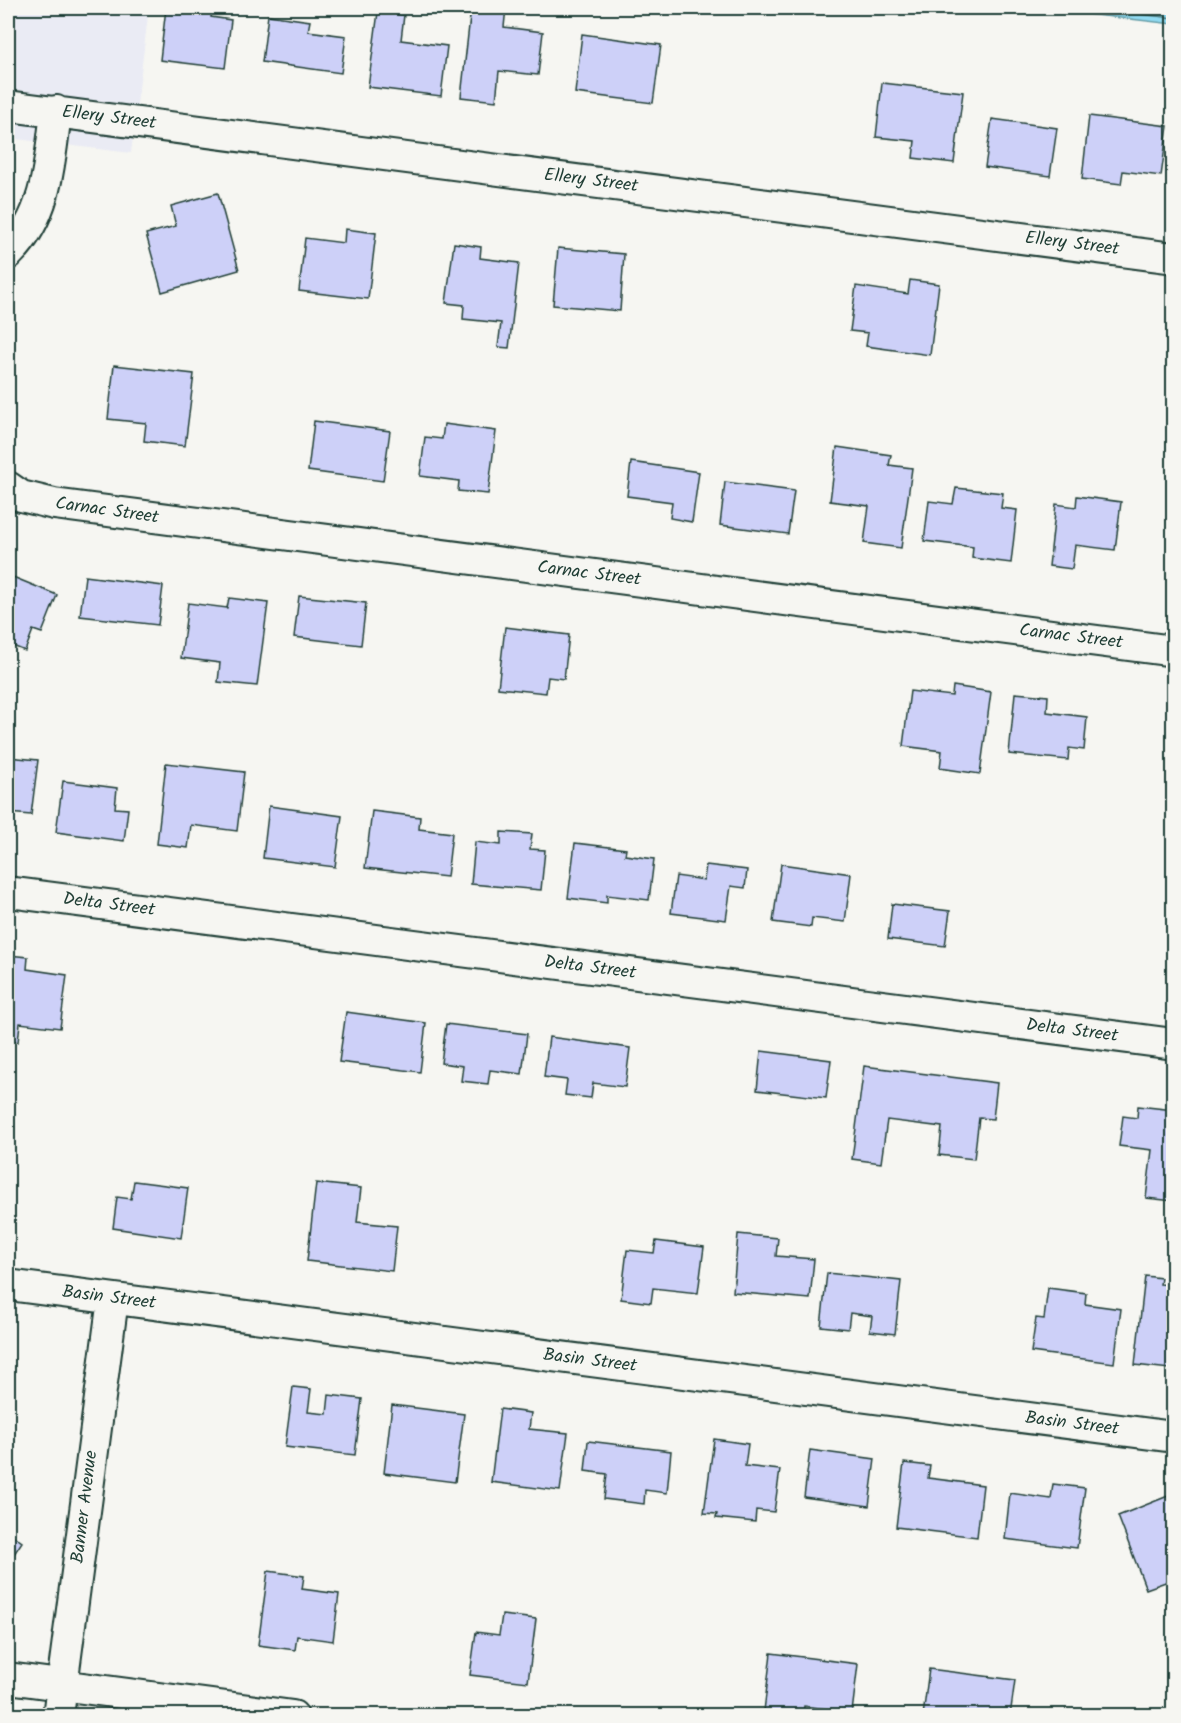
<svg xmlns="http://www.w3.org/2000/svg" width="1181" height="1723" font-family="Kalam,sans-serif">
<rect width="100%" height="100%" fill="#f6f6f2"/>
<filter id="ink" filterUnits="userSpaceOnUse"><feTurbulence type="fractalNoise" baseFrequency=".0167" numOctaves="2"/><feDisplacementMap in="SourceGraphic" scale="12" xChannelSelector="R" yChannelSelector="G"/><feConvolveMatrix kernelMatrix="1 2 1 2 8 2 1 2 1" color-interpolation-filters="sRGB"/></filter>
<g filter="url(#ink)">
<path fill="#eaebf4" d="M 8,8 L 149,8 L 131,153 L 8,138 Z"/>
<path fill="#90daf1" stroke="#639ba5" stroke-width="1.5" d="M 1034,8 L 1173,8 L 1173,24 Z"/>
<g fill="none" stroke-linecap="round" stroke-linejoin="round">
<path stroke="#4c7c80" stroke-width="1.5" d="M 1086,8 L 1174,18"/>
</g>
<path fill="#cdd0f8" stroke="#1f3d34" stroke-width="1.5" d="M 166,8 L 212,8 L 211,17 L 231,20 L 225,68 L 160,60 Z
M 471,8 L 506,8 L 504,27 L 543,32 L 538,75 L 499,71 L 496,101 L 461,97 Z
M 378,12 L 404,15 L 401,40 L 447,46 L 441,96 L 368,87 Z
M 268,15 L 310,21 L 308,31 L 346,36 L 341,73 L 262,62 Z
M 582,34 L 661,45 L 653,103 L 575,93 Z
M 882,83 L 963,92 L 954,163 L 913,158 L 915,141 L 876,137 Z
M 1089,116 L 1168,126 L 1161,176 L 1123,171 L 1121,184 L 1082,179 Z
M 992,119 L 1057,128 L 1050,176 L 985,167 Z
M 218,193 L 239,270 L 162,292 L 146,234 L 176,226 L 171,206 Z
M 345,229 L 376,233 L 368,299 L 299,291 L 305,238 L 344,243 Z
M 454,243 L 481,247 L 480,258 L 519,263 L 509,348 L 498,347 L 501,323 L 463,319 L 464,305 L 446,303 Z
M 558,248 L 624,254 L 620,311 L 553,305 Z
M 910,280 L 939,284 L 930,355 L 866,346 L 868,333 L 850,331 L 856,286 L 908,294 Z
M 114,365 L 194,374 L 185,446 L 144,441 L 146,423 L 108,419 Z
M 314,421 L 390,431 L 383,481 L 308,471 Z
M 444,424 L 496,431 L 488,494 L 458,491 L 459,481 L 420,476 L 425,437 L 442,439 Z
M 837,447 L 891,455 L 889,465 L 912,468 L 901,548 L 864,543 L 869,506 L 830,501 Z
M 631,462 L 699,472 L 692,522 L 670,518 L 672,502 L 627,496 Z
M 725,482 L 794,491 L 788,534 L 720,525 Z
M 956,488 L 1003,493 L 1001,508 L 1017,510 L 1011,563 L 972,558 L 973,547 L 924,541 L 929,501 L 953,504 Z
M 1077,496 L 1121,502 L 1115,550 L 1075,545 L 1072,569 L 1049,566 L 1056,504 L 1076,507 Z
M 8,575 L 57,595 L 42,633 L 33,630 L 25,651 L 8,644 Z
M 85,576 L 163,586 L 158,625 L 80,616 Z
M 299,596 L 366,603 L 361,645 L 294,637 Z
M 229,598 L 268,603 L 257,686 L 218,682 L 220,663 L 181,658 L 188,603 L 227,608 Z
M 505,627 L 569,635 L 564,679 L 548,677 L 546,693 L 498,688 Z
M 953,686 L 991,692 L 980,774 L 940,768 L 942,751 L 903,746 L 910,691 L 952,696 Z
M 1015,693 L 1048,696 L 1047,712 L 1087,717 L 1084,750 L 1069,748 L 1068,760 L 1009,754 Z
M 8,757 L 38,760 L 31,815 L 8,813 Z
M 166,763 L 244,772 L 237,831 L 191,825 L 188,848 L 157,844 Z
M 63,781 L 117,788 L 115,808 L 128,809 L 124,841 L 56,832 Z
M 269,806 L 342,816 L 335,867 L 263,858 Z
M 372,811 L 420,817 L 419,829 L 452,833 L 447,877 L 365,868 Z
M 501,832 L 532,834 L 530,849 L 545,850 L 541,890 L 471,884 L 475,842 L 501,845 Z
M 575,843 L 626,849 L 625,855 L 654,859 L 649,900 L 607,895 L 607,903 L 568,898 Z
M 781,864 L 851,874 L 845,922 L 812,918 L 811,927 L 773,922 Z
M 706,865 L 747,870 L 745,888 L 731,886 L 726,920 L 671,913 L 676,876 L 704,880 Z
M 892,904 L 950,911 L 945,946 L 888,939 Z
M 8,955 L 28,957 L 27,969 L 67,975 L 60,1028 L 20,1023 L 18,1042 L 8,1040 Z
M 346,1012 L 426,1023 L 420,1072 L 339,1062 Z
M 446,1024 L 527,1034 L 522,1074 L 490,1070 L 488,1084 L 461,1081 L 463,1066 L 441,1063 Z
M 549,1037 L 630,1048 L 625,1087 L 593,1083 L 591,1098 L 565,1095 L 567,1080 L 544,1077 Z
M 761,1051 L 831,1060 L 826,1098 L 757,1090 Z
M 864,1066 L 997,1083 L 993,1119 L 979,1118 L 974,1159 L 939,1155 L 942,1127 L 887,1120 L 881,1163 L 852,1159 Z
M 1138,1106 L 1174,1110 L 1174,1201 L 1146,1198 L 1152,1150 L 1119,1146 L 1123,1116 L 1137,1118 Z
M 134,1181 L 188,1188 L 181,1238 L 113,1228 L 117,1197 L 131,1199 Z
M 316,1183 L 361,1188 L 357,1222 L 397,1226 L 392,1271 L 307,1261 Z
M 738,1234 L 778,1238 L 776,1256 L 814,1259 L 810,1299 L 733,1292 Z
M 656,1241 L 704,1247 L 698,1293 L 653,1288 L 651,1303 L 621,1299 L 627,1250 L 654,1253 Z
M 827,1273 L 901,1281 L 895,1334 L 870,1331 L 872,1316 L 850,1313 L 848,1329 L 821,1326 Z
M 1145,1276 L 1161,1278 L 1160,1284 L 1174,1285 L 1174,1351 L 1170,1369 L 1135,1365 Z
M 1048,1288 L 1086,1293 L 1085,1304 L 1121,1309 L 1114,1363 L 1031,1352 L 1036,1318 L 1044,1319 Z
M 293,1387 L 311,1389 L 308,1412 L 327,1414 L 329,1395 L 362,1399 L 355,1455 L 285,1447 Z
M 392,1405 L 464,1414 L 455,1482 L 384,1473 Z
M 500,1409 L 531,1413 L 529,1429 L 568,1433 L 560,1491 L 491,1482 Z
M 714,1439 L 748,1444 L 745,1466 L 780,1470 L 774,1512 L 756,1510 L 755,1522 L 716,1518 L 717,1514 L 704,1513 Z
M 588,1441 L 671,1451 L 667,1493 L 645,1490 L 644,1504 L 604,1499 L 607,1474 L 585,1471 Z
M 810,1450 L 875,1459 L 869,1506 L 804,1497 Z
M 904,1463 L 930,1466 L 928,1478 L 983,1485 L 977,1537 L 896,1527 Z
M 1053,1484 L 1085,1488 L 1077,1548 L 1005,1539 L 1010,1493 L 1051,1499 Z
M 1168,1496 L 1174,1509 L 1174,1579 L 1146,1589 L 1118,1516 Z
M 8,1532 L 22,1542 L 8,1563 Z
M 268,1571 L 304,1576 L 302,1589 L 339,1594 L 333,1641 L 297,1636 L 295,1650 L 258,1645 Z
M 502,1615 L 536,1619 L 528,1682 L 470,1675 L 476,1632 L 499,1635 Z
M 771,1653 L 858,1664 L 852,1712 L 804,1706 L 803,1716 L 764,1711 Z
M 929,1669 L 1015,1680 L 1010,1716 L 923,1716 Z"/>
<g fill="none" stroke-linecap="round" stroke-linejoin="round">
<defs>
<path id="minor" d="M 8,106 L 1174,258
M 8,254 C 47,217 50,162 56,111
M 8,487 L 21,496 L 54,504 L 1174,651
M 8,892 L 1174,1044
M 8,1285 L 1174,1437
M 8,1678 L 293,1716
M 58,1716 L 113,1299"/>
</defs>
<use href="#minor" stroke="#1f3d34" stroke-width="34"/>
<use href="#minor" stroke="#f6f6f2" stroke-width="30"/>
</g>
</g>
<g text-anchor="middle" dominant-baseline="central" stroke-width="4.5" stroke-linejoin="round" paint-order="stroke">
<g font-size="18" fill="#1f3d34" stroke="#f6f6f2">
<text transform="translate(109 118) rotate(7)">Ellery Street</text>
<text transform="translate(591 181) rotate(7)">Ellery Street</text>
<text transform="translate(1072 244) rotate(7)">Ellery Street</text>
<text transform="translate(107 511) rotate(8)">Carnac Street</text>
<text transform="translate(589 574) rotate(7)">Carnac Street</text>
<text transform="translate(1071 637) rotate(7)">Carnac Street</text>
<text transform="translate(109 905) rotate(7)">Delta Street</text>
<text transform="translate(590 968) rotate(7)">Delta Street</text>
<text transform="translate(1072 1031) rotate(7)">Delta Street</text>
<text transform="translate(109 1298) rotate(7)">Basin Street</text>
<text transform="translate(590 1361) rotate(7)">Basin Street</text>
<text transform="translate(1072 1424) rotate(7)">Basin Street</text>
<text transform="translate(85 1507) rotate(-83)">Banner Avenue</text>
</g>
</g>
<rect width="1181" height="1723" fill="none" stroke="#f6f6f2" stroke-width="30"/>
<rect x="15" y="15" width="1151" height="1693" fill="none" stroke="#1f3d34" stroke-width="2" filter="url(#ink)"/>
</svg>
